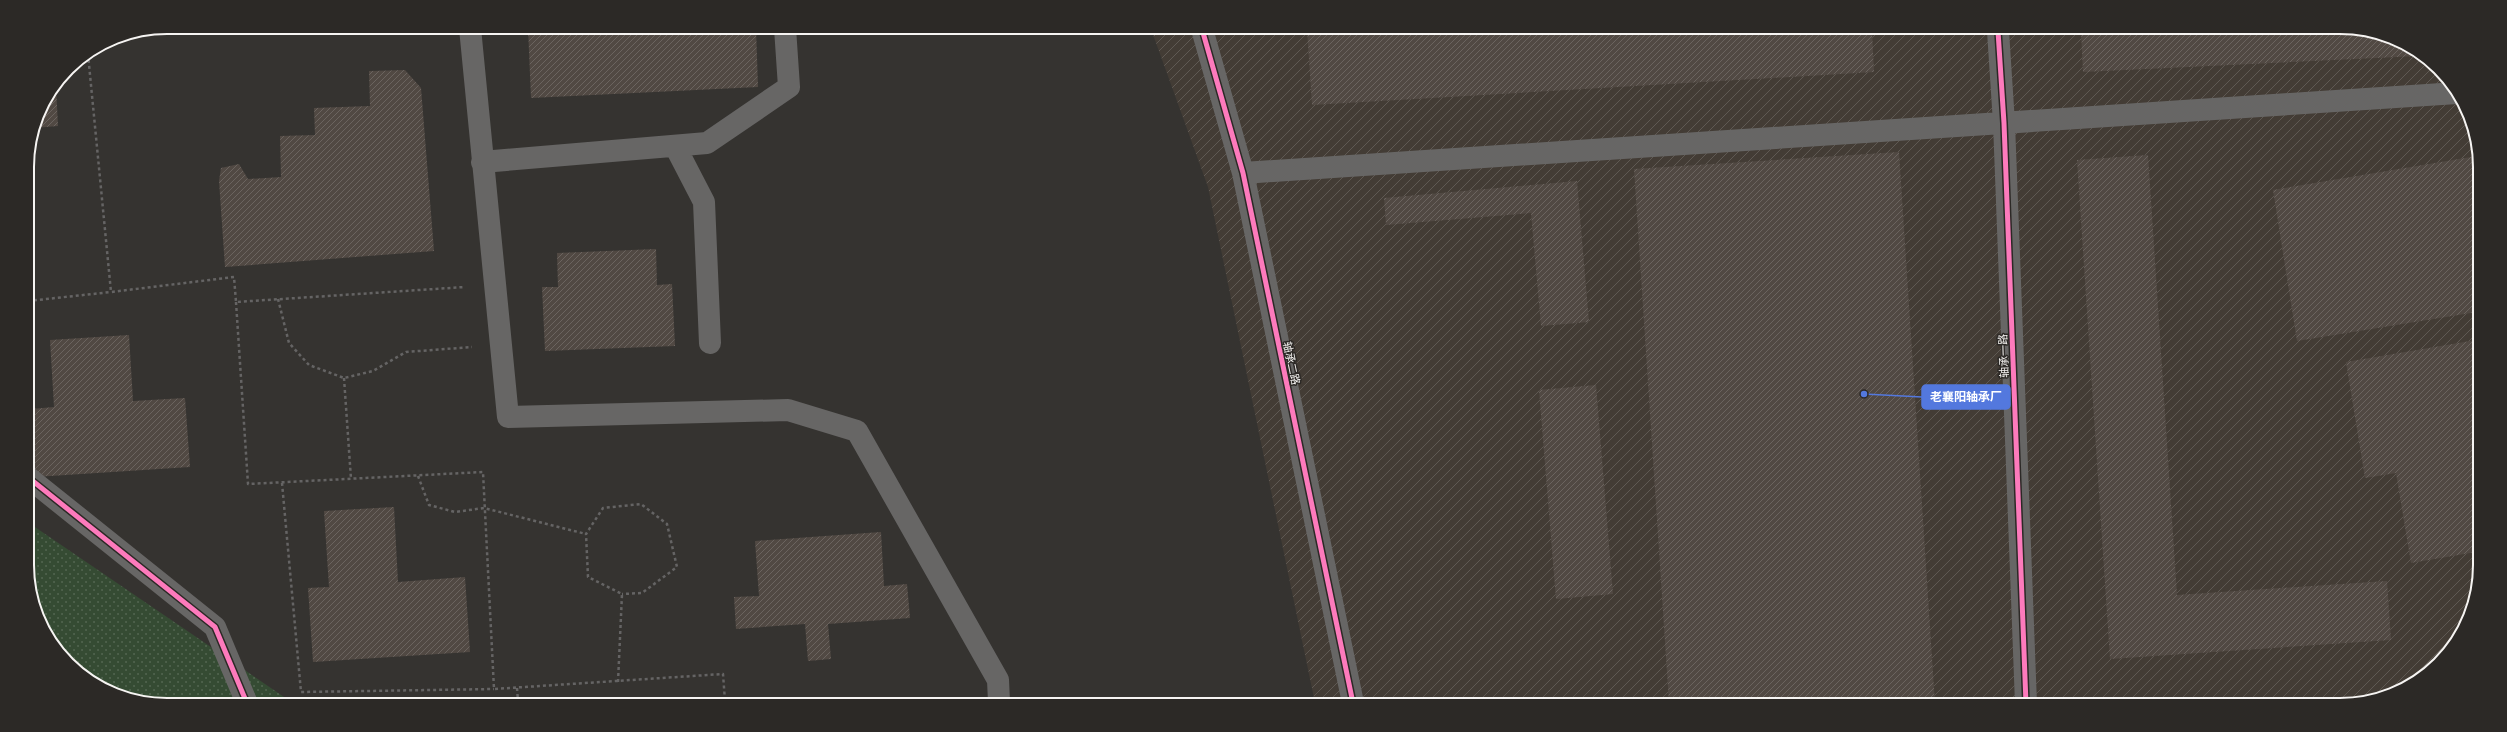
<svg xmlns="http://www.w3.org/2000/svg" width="2507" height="732" font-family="'Noto Serif','Noto Sans SC',serif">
<defs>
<pattern id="industrial-furrows" width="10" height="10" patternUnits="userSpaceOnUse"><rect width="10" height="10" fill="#433c35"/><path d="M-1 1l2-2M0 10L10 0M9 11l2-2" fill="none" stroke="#5f5953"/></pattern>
<pattern id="park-dots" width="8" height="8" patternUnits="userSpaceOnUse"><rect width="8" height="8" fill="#354b33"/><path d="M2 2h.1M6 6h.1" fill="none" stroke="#536651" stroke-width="1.8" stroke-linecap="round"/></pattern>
<pattern id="building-hatch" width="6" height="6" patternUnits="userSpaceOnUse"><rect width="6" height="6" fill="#514943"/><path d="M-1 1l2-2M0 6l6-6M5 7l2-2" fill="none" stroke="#6b645f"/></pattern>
</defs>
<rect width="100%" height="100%" fill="#353330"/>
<path fill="url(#industrial-furrows)" d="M 1151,29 L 2376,32 L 2439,68 L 2465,105 L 2477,140 L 2475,601 L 2457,643 L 2425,676 L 2393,694 L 2349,705 L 1315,703 L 1208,187 Z"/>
<path fill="url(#park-dots)" d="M 29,523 L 290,701 L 131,700 L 97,686 L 62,658 L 30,592 Z"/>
<path fill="url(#building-hatch)" d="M 528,28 L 756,28 L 758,87 L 531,98 Z
M 1307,29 L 1872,31 L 1874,72 L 1312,105 Z
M 2081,31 L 2376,32 L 2418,56 L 2083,72 Z
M 405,70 L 421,88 L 434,251 L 225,267 L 219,181 L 221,168 L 239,164 L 248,179 L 281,177 L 280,136 L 315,135 L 314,108 L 370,106 L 369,71 Z
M 56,86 L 58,126 L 34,128 L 38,113 Z
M 1899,152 L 1935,704 L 1669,703 L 1634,169 Z
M 2148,155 L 2177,595 L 2387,581 L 2391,640 L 2110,659 L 2077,160 Z
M 2477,156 L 2477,312 L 2297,341 L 2273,190 Z
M 1577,181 L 1589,322 L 1541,326 L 1531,213 L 1386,225 L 1384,198 Z
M 656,249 L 657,285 L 672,284 L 675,346 L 545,351 L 542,287 L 558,287 L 557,253 Z
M 129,335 L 133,401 L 185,398 L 190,467 L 35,477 L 31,409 L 54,407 L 50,340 Z
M 2476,340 L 2476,552 L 2411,563 L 2396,473 L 2365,478 L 2346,362 Z
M 1596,385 L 1613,594 L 1556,599 L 1539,390 Z
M 394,507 L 398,582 L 465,577 L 470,652 L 313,662 L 308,588 L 329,587 L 324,511 Z
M 881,532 L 884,586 L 907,584 L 910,618 L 828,624 L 831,659 L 808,661 L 805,624 L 736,629 L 734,597 L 759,596 L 755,541 Z
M 2153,698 L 2153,704 L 2094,704 L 2094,703 Z"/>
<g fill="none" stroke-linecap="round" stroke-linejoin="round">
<path stroke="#656464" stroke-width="2.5" stroke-dasharray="3 3" stroke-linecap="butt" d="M 88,54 L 111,292 L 234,277 L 236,302 L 465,287
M 278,299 L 289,343 L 309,365 L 344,378 L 373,371 L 406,352 L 472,347
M 28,301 L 111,292
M 236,302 L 248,484 L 483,472 L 494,689 L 723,674 L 725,701
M 344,378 L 351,479
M 418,476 L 429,505 L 455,512 L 484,508 L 586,534
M 282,483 L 301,692 L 494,689
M 618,682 L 622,594 L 588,577 L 586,534 L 603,508 L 641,504 L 667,524 L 677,567 L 642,593 L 622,594
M 517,688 L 518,701"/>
<path stroke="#676665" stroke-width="22" d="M 470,28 L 508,417 L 788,410 L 857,431 L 998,680 L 999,702
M 1202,29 L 1243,173 L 1353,703
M 1998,31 L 2004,123 L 2026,704
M 675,146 L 704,202 L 710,343
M 482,162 L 707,143 L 789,87 L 785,28
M 1243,173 L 2457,93
M 29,478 L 215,627 L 246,701"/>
<defs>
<path id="cycleway" d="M 1202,29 L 1243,173 L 1353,703
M 1998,31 L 2004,123 L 2026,704
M 29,478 L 215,627 L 246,701"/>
</defs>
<use href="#cycleway" stroke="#2c2926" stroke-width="8"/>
<use href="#cycleway" stroke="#fd7abc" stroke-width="5"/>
</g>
<g text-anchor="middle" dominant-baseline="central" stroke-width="3" stroke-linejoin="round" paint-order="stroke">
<g font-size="11" fill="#f6f4f2" stroke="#2c2926">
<text transform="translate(2003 356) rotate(-92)">轴承一路</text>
<text transform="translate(1292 363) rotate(78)">轴承二路</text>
</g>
</g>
<path d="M0 0H2507V732H0ZM167 34H2340A133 133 0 0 1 2473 167V565A133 133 0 0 1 2340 698H167A133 133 0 0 1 34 565V167A133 133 0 0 1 167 34Z" fill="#2c2926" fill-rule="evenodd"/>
<path fill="none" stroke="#f6f4f2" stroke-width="2" d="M167 34H2340A133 133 0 0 1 2473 167V565A133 133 0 0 1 2340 698H167A133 133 0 0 1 34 565V167A133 133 0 0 1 167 34Z"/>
<path fill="none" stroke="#5378de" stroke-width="1.5" d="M1864 394L1922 397"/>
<circle fill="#5378de" stroke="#2c2926" stroke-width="1.5" cx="1864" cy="394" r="4"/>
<rect fill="#5378de" stroke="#5378de" stroke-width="1.5" x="1922" y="385" width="88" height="24" rx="4"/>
<g font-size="12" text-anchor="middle" font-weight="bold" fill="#fff">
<text x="1966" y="401">老襄阳轴承厂</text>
</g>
</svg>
